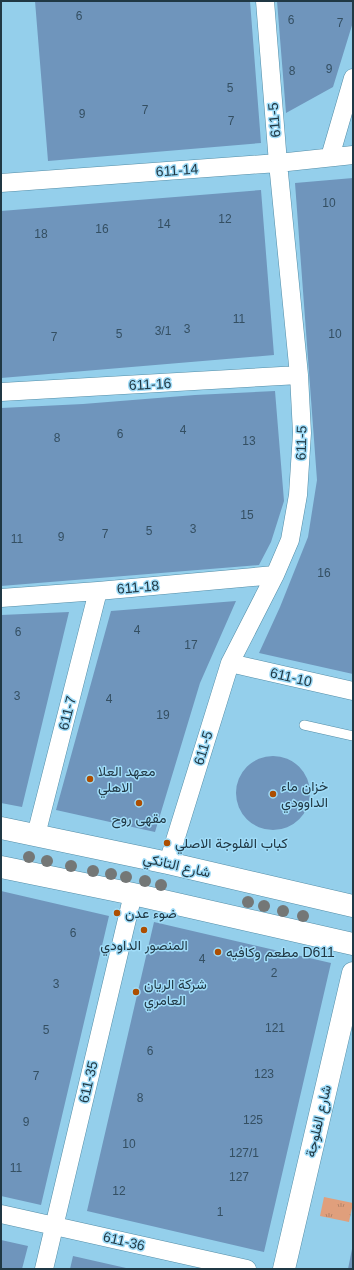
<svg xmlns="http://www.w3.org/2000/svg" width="354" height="1270" font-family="Helvetica,Vazirmatn,sans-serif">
<defs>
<pattern id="grass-tufts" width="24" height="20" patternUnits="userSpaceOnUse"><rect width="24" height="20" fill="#e09f7c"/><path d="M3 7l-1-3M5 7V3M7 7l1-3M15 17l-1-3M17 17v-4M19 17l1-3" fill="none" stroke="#b58367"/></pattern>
</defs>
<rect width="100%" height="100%" fill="#94cfeb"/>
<path fill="url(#grass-tufts)" d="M 324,1197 L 353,1203 L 349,1222 L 320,1216 Z"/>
<path fill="#6f95bc" d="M 35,1 L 250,1 L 261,143 L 48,161 Z
M 277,1 L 353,1 L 353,22 L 333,87 L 286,113 Z
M 353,178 L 353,674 L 259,653 L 280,607 L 308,537 L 317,480 L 295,183 Z
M 261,190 L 274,355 L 1,378 L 1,211 Z
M 275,391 L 284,501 L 271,542 L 259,565 L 1,586 L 1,408 L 83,404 L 195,395 Z
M 236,601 L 200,683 L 155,832 L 56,810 L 111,611 Z
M 69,612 L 22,807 L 1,803 L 1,615 Z
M236 793a37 37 0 1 1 74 0a37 37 0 1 1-74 0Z
M 1,891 L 109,916 L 41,1205 L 1,1196 Z
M 154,922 L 331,963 L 264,1252 L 87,1211 Z
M 1,1240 L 28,1246 L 22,1269 L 1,1269 Z
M 352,1249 L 353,1269 L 348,1269 Z
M 73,1256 L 126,1268 L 126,1269 L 70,1269 Z"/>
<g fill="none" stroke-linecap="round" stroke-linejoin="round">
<defs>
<path id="lane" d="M 304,725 L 353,736"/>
<path id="street" d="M 330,157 L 353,78
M 1,183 L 278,163 L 353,155
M 1,392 L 299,375
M 1,598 L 98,591 L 275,575
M 230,663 L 353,691
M 36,835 L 98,591
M 168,863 L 230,663 L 275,575 L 290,540 L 298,495 L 302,433 L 299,375 L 278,163 L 265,1
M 1,1214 L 247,1269
M 44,1269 L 133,894"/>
<path id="secondary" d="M 1,828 L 168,863 L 353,906
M 1,867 L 133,894 L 353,944
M 284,1269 L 353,973"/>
</defs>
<use href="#lane" stroke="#538da7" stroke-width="10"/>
<use href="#street" stroke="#538da7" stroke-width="19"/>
<use href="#secondary" stroke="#538da7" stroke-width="23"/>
<use href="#lane" stroke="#fff" stroke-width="9"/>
<use href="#street" stroke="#fff" stroke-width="18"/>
<use href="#secondary" stroke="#fff" stroke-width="22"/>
</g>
<g fill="#747776">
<circle cx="29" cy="857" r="6"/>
<circle cx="47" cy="861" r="6"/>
<circle cx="71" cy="866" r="6"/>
<circle cx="93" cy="871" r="6"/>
<circle cx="111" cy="874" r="6"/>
<circle cx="126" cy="877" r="6"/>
<circle cx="145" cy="881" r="6"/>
<circle cx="161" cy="885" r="6"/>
<circle cx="248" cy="902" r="6"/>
<circle cx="264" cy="906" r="6"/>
<circle cx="283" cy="911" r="6"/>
<circle cx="303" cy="916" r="6"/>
</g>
<g fill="#ad4e00" stroke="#a0dcf8" stroke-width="1.5">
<circle cx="90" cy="779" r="4"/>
<circle cx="273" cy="794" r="4"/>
<circle cx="139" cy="803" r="4"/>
<circle cx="167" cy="843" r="4"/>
<circle cx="117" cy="913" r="4"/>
<circle cx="144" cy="930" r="4"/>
<circle cx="218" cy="952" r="4"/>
<circle cx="136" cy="992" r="4"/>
</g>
<g text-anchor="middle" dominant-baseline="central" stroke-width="3" stroke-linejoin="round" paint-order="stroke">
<g font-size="12" fill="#344f62">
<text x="79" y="16">6</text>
<text x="291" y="20">6</text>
<text x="340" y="23">7</text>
<text x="329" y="69">9</text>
<text x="292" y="71">8</text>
<text x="230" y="88">5</text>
<text x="145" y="110">7</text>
<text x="82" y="114">9</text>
<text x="231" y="121">7</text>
<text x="329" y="203">10</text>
<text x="225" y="219">12</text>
<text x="164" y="224">14</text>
<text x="102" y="229">16</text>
<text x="41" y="234">18</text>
<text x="239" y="319">11</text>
<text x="187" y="329">3</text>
<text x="163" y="331">3/1</text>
<text x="119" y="334">5</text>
<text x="335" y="334">10</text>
<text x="54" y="337">7</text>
<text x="183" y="430">4</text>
<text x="120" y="434">6</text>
<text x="57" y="438">8</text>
<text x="249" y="441">13</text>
<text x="247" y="515">15</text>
<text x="193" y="529">3</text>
<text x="149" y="531">5</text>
<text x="105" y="534">7</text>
<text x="61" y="537">9</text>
<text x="17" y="539">11</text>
<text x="324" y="573">16</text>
<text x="137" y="630">4</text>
<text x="18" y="632">6</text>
<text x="191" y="645">17</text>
<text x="17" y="696">3</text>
<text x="109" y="699">4</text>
<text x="163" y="715">19</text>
<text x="73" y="933">6</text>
<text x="202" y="959">4</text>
<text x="274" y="973">2</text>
<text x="56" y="984">3</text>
<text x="275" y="1028">121</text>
<text x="46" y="1030">5</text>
<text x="150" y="1051">6</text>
<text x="264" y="1074">123</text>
<text x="36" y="1076">7</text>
<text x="140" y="1098">8</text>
<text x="253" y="1120">125</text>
<text x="26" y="1122">9</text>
<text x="129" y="1144">10</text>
<text x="244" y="1153">127/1</text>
<text x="16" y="1168">11</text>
<text x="239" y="1177">127</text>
<text x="119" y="1191">12</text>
<text x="220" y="1212">1</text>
</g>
<g font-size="14" fill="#203844" stroke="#a0dcf8">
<text transform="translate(274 120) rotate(-95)">611-5</text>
<text transform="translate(177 170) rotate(-4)">611-14</text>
<text transform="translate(150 384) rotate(-3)">611-16</text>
<text transform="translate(301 443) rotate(-88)">611-5</text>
<text transform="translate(138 587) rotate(-5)">611-18</text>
<text transform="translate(291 677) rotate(13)">611-10</text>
<text transform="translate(67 713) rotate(-76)">611-7</text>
<text transform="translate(203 748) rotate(-73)">611-5</text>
<text transform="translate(177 865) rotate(13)">شارع التانكي</text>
<text transform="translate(88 1082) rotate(-77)">611-35</text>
<text transform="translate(318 1121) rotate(-77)">شارع الفلوجة</text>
<text transform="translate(124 1241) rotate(13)">611-36</text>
</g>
<g font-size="14" fill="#203844" stroke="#a0dcf8" text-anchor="start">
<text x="98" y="771">معهد العلا<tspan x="98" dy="16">الاهلي</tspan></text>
<text x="281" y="786">خزان ماء<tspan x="281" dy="16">الداوودي</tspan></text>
<text x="139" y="818" text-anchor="middle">مقهى روح</text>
<text x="175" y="843">كباب الفلوجة الاصلي</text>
<text x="125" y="913">ضوء عدن</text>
<text x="144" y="945" text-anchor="middle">المنصور الداودي</text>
<text x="226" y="952">مطعم وكافيه D611</text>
<text x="144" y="984">شركة الريان<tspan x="144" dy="16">العامري</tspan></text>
</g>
</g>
<rect width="354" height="1270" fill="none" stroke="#203844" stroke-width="4"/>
</svg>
